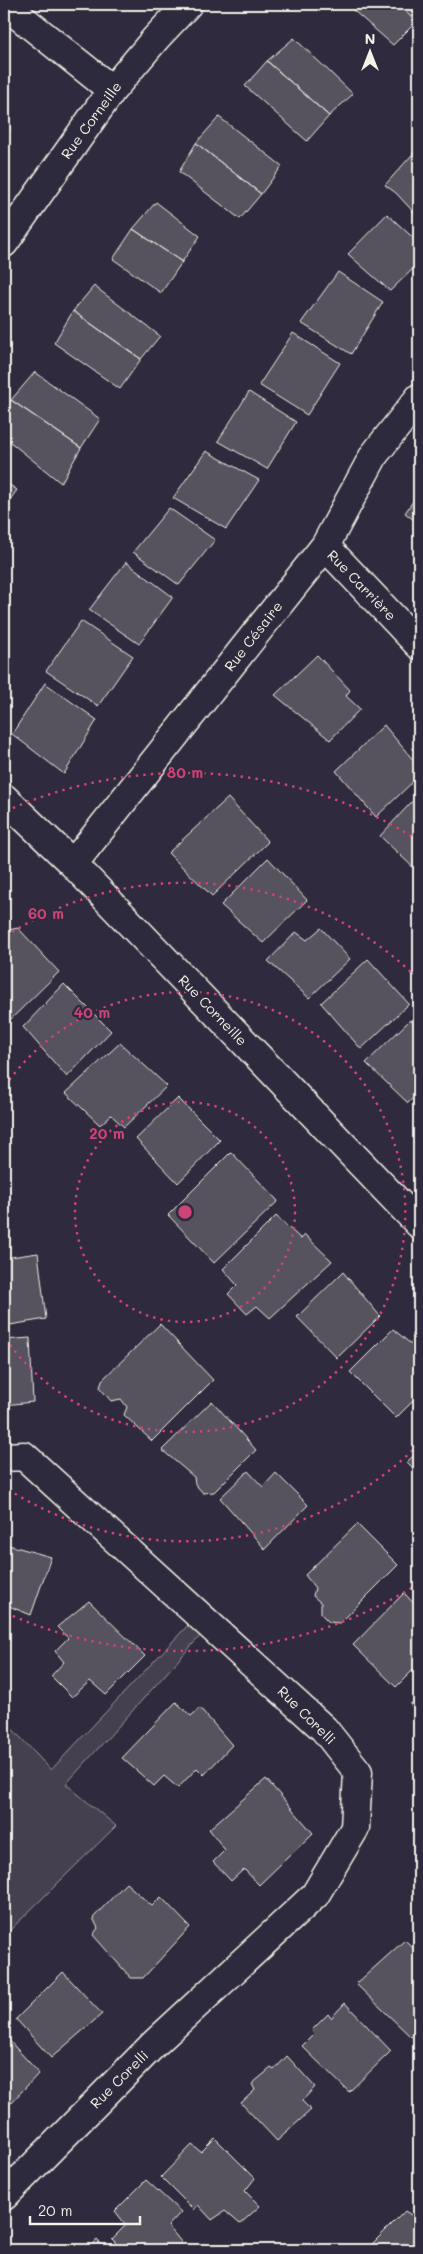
<svg xmlns="http://www.w3.org/2000/svg" width="423" height="2254" font-family="Mali,sans-serif">
<rect width="100%" height="100%" fill="#2f2a3d"/>
<filter id="ink" filterUnits="userSpaceOnUse"><feTurbulence type="fractalNoise" baseFrequency=".02" numOctaves="2"/><feDisplacementMap in="SourceGraphic" scale="10" xChannelSelector="R" yChannelSelector="G"/><feConvolveMatrix kernelMatrix="1 2 1 2 8 2 1 2 1" color-interpolation-filters="sRGB"/></filter>
<g filter="url(#ink)">
<path fill="#454050" stroke="#9c989c" d="M 190,1623 L 202,1634 L 66,1784 L 116,1826 L 4,1936 L 4,1720 L 51,1770 Z"/>
<path fill="#56525f" stroke="#f4f1e8" d="M 346,4 L 398,4 L 416,22 L 393,45 Z
M 398,4 L 419,4 L 419,19 L 416,22 Z
M 294,38 L 353,94 L 329,116 L 267,61 Z
M 267,61 L 329,116 L 307,141 L 245,86 Z
M 4,98 L 7,100 L 10,130 L 4,139 Z
M 219,117 L 282,166 L 261,194 L 196,143 Z
M 196,143 L 261,194 L 240,219 L 179,172 Z
M 419,147 L 419,218 L 396,193 L 385,185 Z
M 156,202 L 200,236 L 182,262 L 133,229 Z
M 387,214 L 419,243 L 419,263 L 390,291 L 348,254 Z
M 133,229 L 182,262 L 161,293 L 113,259 Z
M 338,272 L 383,302 L 351,354 L 301,323 Z
M 94,286 L 160,336 L 141,359 L 73,311 Z
M 73,311 L 141,359 L 120,389 L 54,343 Z
M 293,333 L 340,363 L 307,415 L 259,385 Z
M 35,372 L 100,419 L 81,448 L 11,400 Z
M 249,392 L 296,422 L 267,469 L 218,441 Z
M 11,400 L 81,448 L 61,483 L 4,437 L 4,413 Z
M 206,451 L 259,480 L 226,529 L 173,498 Z
M 4,481 L 17,490 L 4,508 Z
M 419,492 L 419,524 L 405,513 Z
M 169,508 L 215,540 L 179,585 L 133,552 Z
M 126,562 L 173,597 L 139,644 L 89,610 Z
M 81,621 L 133,656 L 98,706 L 46,671 Z
M 317,655 L 350,690 L 346,696 L 360,709 L 330,740 L 275,695 Z
M 45,683 L 97,720 L 64,774 L 12,734 Z
M 384,725 L 419,767 L 419,776 L 376,817 L 336,771 Z
M 419,794 L 419,873 L 380,836 Z
M 228,798 L 268,842 L 212,896 L 168,853 Z
M 268,858 L 307,900 L 263,943 L 221,905 Z
M 18,928 L 59,972 L 10,1020 L 4,1014 L 4,931 Z
M 321,928 L 350,959 L 309,998 L 268,961 L 296,932 L 307,940 Z
M 368,959 L 409,1004 L 361,1049 L 321,1003 Z
M 64,984 L 111,1031 L 67,1077 L 23,1027 Z
M 410,1020 L 419,1029 L 419,1092 L 408,1103 L 366,1063 Z
M 120,1043 L 167,1086 L 124,1127 L 111,1115 L 100,1125 L 66,1093 Z
M 178,1098 L 220,1140 L 178,1183 L 136,1139 Z
M 231,1152 L 278,1201 L 214,1263 L 168,1215 Z
M 276,1216 L 301,1239 L 305,1235 L 332,1261 L 270,1318 L 257,1306 L 247,1314 L 228,1294 L 237,1285 L 223,1269 Z
M 38,1253 L 46,1319 L 4,1326 L 4,1258 Z
M 343,1272 L 380,1316 L 337,1358 L 297,1317 Z
M 160,1324 L 213,1380 L 152,1441 L 124,1415 L 127,1407 L 121,1399 L 111,1401 L 100,1388 L 102,1380 Z
M 393,1329 L 419,1351 L 419,1395 L 396,1418 L 350,1372 Z
M 30,1338 L 33,1402 L 4,1405 L 4,1340 Z
M 212,1401 L 256,1450 L 214,1492 L 203,1493 L 195,1484 L 194,1477 L 162,1450 Z
M 419,1450 L 419,1474 L 407,1462 Z
M 248,1471 L 263,1487 L 276,1473 L 308,1505 L 265,1549 L 220,1498 Z
M 357,1524 L 398,1565 L 340,1623 L 329,1622 L 321,1614 L 321,1603 L 313,1596 L 315,1588 L 305,1575 Z
M 5,1544 L 51,1557 L 31,1615 L 4,1604 Z
M 404,1593 L 419,1609 L 419,1664 L 396,1687 L 353,1645 Z
M 89,1601 L 145,1656 L 106,1695 L 90,1681 L 72,1697 L 51,1676 L 64,1662 L 55,1651 L 68,1638 L 57,1627 Z
M 419,1699 L 419,1716 L 410,1704 Z
M 176,1702 L 191,1716 L 200,1708 L 232,1745 L 204,1775 L 197,1768 L 178,1788 L 164,1776 L 154,1786 L 122,1758 Z
M 266,1779 L 313,1833 L 259,1885 L 244,1869 L 231,1881 L 213,1862 L 225,1850 L 209,1829 Z
M 126,1883 L 152,1906 L 161,1897 L 190,1927 L 143,1978 L 131,1978 L 93,1935 L 98,1928 L 93,1918 Z
M 405,1940 L 419,1954 L 419,2030 L 411,2037 L 356,1984 Z
M 63,1972 L 102,2014 L 51,2058 L 16,2019 Z
M 345,2003 L 391,2051 L 349,2092 L 302,2046 L 314,2034 L 312,2030 L 328,2014 L 331,2018 Z
M 4,2035 L 39,2073 L 9,2105 L 4,2100 Z
M 287,2056 L 315,2087 L 302,2101 L 311,2110 L 277,2141 L 241,2103 L 255,2090 L 252,2084 L 271,2068 L 274,2070 Z
M 215,2138 L 255,2178 L 245,2191 L 260,2206 L 240,2224 L 225,2211 L 212,2220 L 198,2205 L 194,2210 L 161,2177 L 192,2145 L 201,2152 Z
M 146,2180 L 181,2212 L 168,2226 L 182,2243 L 175,2250 L 123,2250 L 112,2239 L 126,2225 L 115,2211 Z
M 405,2211 L 419,2220 L 419,2250 L 379,2250 L 372,2244 Z
M 97,2240 L 107,2250 L 87,2250 Z"/>
<g fill="none" stroke-linecap="round" stroke-linejoin="round">
<defs>
<path id="minor" d="M 4,4 L 112,90
M 4,243 L 112,90 L 156,38 L 188,4
M 325,546 L 419,645
M 4,798 L 73,864 L 419,1224
M 73,864 L 325,546 L 374,455 L 419,398
M 4,1457 L 24,1456 L 324,1729 L 358,1772 L 355,1828 L 315,1895 L 154,2044 L 4,2196"/>
</defs>
<use href="#minor" stroke="#f4f1e8" stroke-width="31"/>
<use href="#minor" stroke="#2f2a3d" stroke-width="28"/>
</g>
</g>
<g fill="none" stroke="#cc4377" stroke-width="2.5" stroke-dasharray="2.5 5">
<circle cx="185" cy="1212" r="110"/>
<path d="M5 1086A220 220 0 1 1 5 1338"/>
<path d="M418 1445A329 329 0 0 1 6 1488M6 936A329 329 0 0 1 418 979"/>
<path d="M418 1584A439 439 0 0 1 6 1613M6 811A439 439 0 0 1 418 840"/>
</g>
<g text-anchor="middle" dominant-baseline="central" stroke-width="4.5" stroke-linejoin="round" paint-order="stroke">
<g font-size="14" fill="#f4f1e8" stroke="#2f2a3d">
<text transform="translate(91 120) rotate(-54)">Rue Corneille</text>
<text transform="translate(362 585) rotate(46)">Rue Carrière</text>
<text transform="translate(253 636) rotate(-52)">Rue Césaire</text>
<text transform="translate(213 1010) rotate(46)">Rue Corneille</text>
<text transform="translate(307 1715) rotate(45)">Rue Corelli</text>
<text transform="translate(119 2079) rotate(-45)">Rue Corelli</text>
</g>
</g>
<circle cx="185" cy="1212" r="8" fill="#cc4377" stroke="#2f2a3d" stroke-width="2.5"/>
<g font-size="15" text-anchor="middle" font-weight="bold" fill="#cc4377" stroke="#2f2a3d" stroke-width="4.5" stroke-linejoin="round" paint-order="stroke">
<text x="185" y="778">80 m</text>
<text x="46" y="919">60 m</text>
<text x="92" y="1018">40 m</text>
<text x="107" y="1139">20 m</text>
</g>
<rect width="423" height="2254" fill="none" stroke="#2f2a3d" stroke-width="20"/>
<rect x="10" y="10" width="403" height="2234" fill="none" stroke="#f4f1e8" stroke-width="2" filter="url(#ink)"/>
<g transform="translate(370 52)" stroke="#2f2a3d" stroke-width="4" paint-order="stroke">
<path d="M0-4L9 19L0 12L-9 19Z" fill="#f4f1e8"/>
<text y="-8" font-size="14" font-weight="bold" text-anchor="middle" fill="#f4f1e8">N</text>
</g>
<path d="M30 2216v8h110v-8" fill="none" stroke="#f4f1e8" stroke-width="2.5"/>
<text x="38" y="2216" font-size="15" fill="#f4f1e8" stroke="#2f2a3d" stroke-width="4" paint-order="stroke">20 m</text>
</svg>
